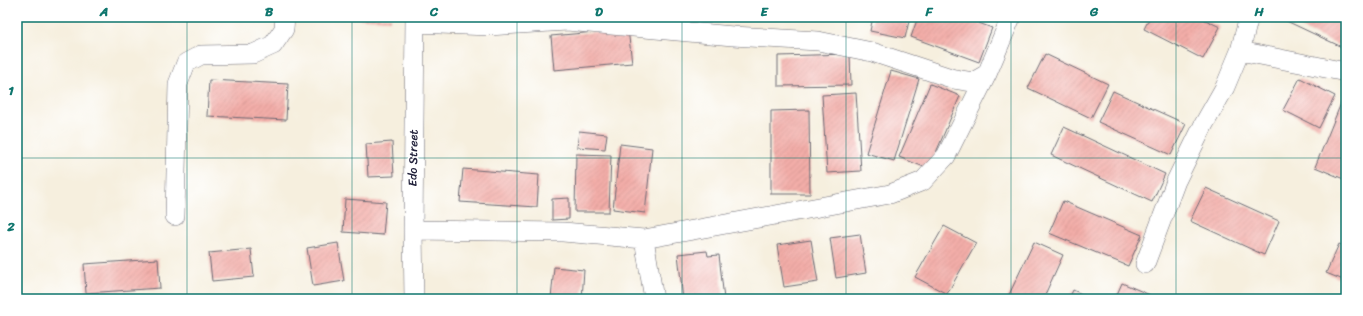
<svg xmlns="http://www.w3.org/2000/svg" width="1363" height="316" font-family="Sriracha,sans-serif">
<defs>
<pattern id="building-hatch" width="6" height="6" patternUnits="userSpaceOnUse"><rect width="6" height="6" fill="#f3ada8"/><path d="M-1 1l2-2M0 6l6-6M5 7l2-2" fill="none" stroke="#d09592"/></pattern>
</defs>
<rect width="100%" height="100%" fill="#fff"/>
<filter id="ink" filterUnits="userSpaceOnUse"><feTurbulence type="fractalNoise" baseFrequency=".025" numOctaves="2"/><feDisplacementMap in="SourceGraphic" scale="8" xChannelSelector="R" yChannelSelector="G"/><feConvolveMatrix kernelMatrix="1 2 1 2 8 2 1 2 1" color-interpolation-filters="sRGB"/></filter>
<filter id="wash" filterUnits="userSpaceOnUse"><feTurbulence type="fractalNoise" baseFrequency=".012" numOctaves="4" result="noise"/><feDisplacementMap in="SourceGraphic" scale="16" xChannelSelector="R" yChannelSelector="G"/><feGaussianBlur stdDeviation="0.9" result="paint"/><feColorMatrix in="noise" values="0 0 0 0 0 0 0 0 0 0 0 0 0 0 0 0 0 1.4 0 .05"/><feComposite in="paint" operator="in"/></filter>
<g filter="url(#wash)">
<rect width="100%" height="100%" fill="#f6efde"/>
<g id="blocks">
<path fill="url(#building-hatch)" d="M 304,17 L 391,17 L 391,20 Z
M 873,17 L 910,17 L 905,38 L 870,31 Z
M 918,17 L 963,17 L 992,28 L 979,62 L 911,37 Z
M 1150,17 L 1199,17 L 1220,27 L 1203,59 L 1144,29 Z
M 1278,17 L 1346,17 L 1346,49 Z
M 628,29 L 632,63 L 554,70 L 551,36 Z
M 850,54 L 851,85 L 778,86 L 778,56 Z
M 1045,54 L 1108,84 L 1091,118 L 1028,88 Z
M 891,71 L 919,79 L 894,161 L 866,153 Z
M 1300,78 L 1335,96 L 1319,128 L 1283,110 Z
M 209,80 L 288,84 L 286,120 L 207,116 Z
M 930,84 L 960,96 L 929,169 L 899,157 Z
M 1113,91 L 1186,124 L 1171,155 L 1098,122 Z
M 1346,91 L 1346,180 L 1315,167 Z
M 856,93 L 861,171 L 827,173 L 822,95 Z
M 809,110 L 810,194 L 771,194 L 771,111 Z
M 1064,127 L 1165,174 L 1152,202 L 1051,155 Z
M 579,131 L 607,134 L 605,149 L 577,147 Z
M 392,142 L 394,176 L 368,177 L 366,144 Z
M 620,144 L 652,148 L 645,213 L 613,209 Z
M 576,154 L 611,155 L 609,212 L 575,212 Z
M 463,169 L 539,175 L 537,207 L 460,202 Z
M 1206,188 L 1279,221 L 1264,255 L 1190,221 Z
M 569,198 L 569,219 L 552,220 L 552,199 Z
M 345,199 L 386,202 L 383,235 L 343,232 Z
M 1063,201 L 1142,235 L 1128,266 L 1049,233 Z
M 944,226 L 976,243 L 947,294 L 915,277 Z
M 860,234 L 866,273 L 836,278 L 830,238 Z
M 811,240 L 818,282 L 784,287 L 777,245 Z
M 1034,242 L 1063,255 L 1043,299 L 1007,299 Z
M 338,243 L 344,281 L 313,286 L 307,248 Z
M 1339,244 L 1346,247 L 1346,281 L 1326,273 Z
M 251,249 L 254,277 L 212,281 L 209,253 Z
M 707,251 L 708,256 L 719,255 L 724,299 L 683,299 L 678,254 Z
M 158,259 L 160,288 L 86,293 L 84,264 Z
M 554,267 L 584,270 L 582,299 L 551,299 Z
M 1122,283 L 1150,295 L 1148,299 L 1115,299 Z
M 1073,290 L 1092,299 L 1069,299 Z
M 380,296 L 380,299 L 368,299 L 368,298 Z"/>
</g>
</g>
<g filter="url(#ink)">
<use href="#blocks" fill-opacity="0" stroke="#6c6a74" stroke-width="1"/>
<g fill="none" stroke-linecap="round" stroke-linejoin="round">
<defs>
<path id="minor" d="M 415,23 L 489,26 L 567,21 L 733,36 L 818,41 L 872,52 L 954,79 L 973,82 L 987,74 L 1011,17
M 1240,51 L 1346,72
M 175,216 L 178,84 L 186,63 L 201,55 L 253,54 L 273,45 L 284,29 L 285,17
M 413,230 L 563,232 L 644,239 L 654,299
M 644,239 L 890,194 L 923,181 L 946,156 L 987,74
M 1145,264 L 1176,181 L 1204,124 L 1225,87 L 1240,51 L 1249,17
M 414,299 L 413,230 L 415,17"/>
</defs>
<use href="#minor" stroke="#6c6a74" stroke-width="20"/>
<use href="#minor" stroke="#fff" stroke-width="19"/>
</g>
</g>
<path fill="none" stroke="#0f766e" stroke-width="1" stroke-opacity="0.55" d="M 187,17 L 187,299M 352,17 L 352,299M 517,17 L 517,299M 682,17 L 682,299M 846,17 L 846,299M 1011,17 L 1011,299M 1176,17 L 1176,299M 17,158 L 1346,158"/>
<g text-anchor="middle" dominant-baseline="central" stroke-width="3.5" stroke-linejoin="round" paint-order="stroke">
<g font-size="12" fill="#22223b" stroke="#fff">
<text transform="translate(413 158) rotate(-89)">Edo Street</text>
</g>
</g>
<rect width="1363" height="316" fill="none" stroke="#fff" stroke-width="44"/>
<rect x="22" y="22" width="1319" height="272" fill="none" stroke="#0f766e" stroke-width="1.5"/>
<g font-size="13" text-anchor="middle" font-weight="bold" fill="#0f766e">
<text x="104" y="16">A</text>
<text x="269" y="16">B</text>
<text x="434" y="16">C</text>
<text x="599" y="16">D</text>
<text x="764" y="16">E</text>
<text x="929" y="16">F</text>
<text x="1094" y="16">G</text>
<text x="1259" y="16">H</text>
<text x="11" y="95">1</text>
<text x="11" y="231">2</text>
</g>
</svg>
